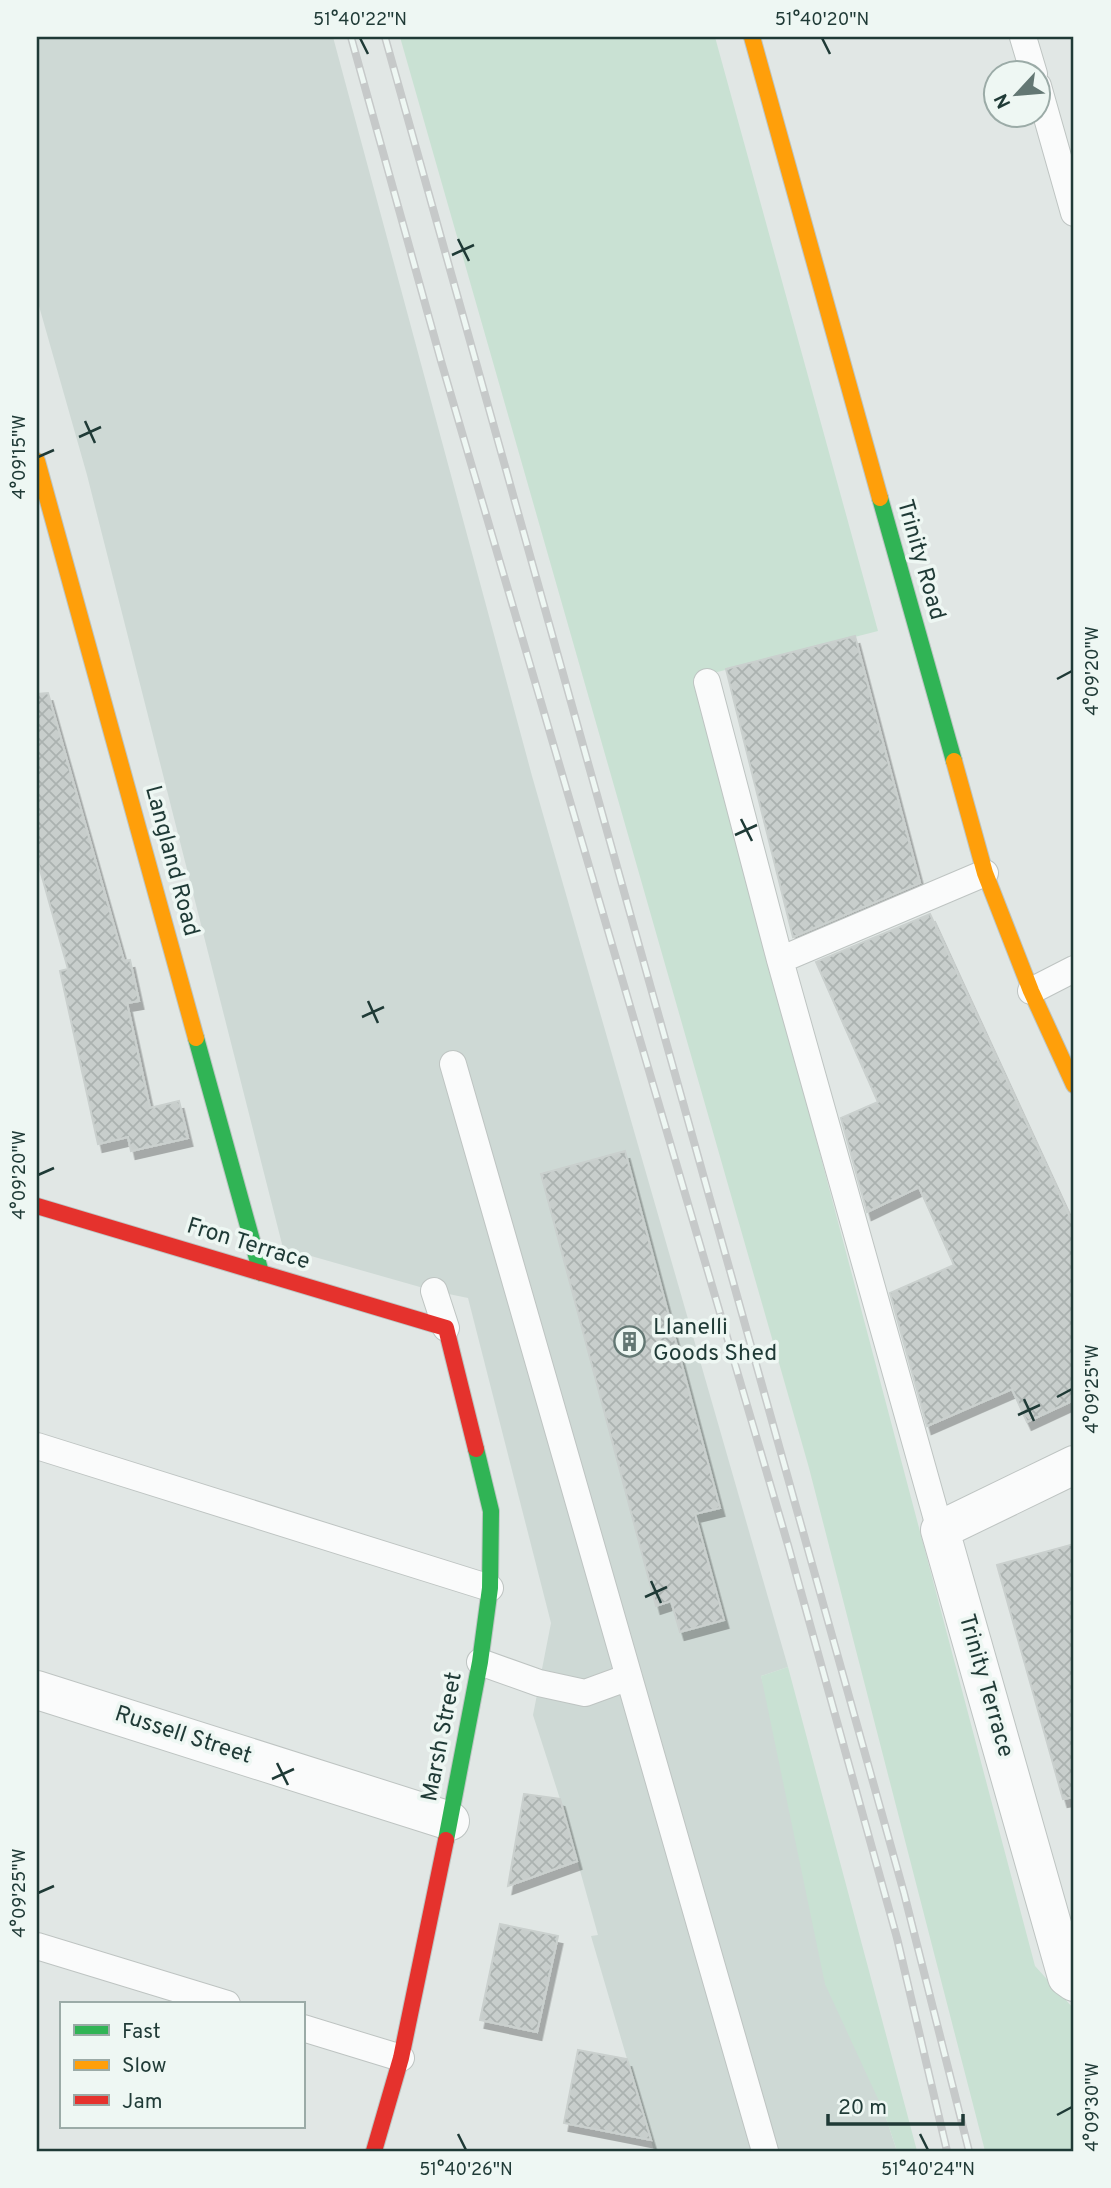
<svg xmlns="http://www.w3.org/2000/svg" width="1111" height="2188" font-family="Overpass,sans-serif">
<defs>
<pattern id="building-cross-hatch" width="8" height="8" patternUnits="userSpaceOnUse" patternTransform="scale(1.75)"><rect width="8" height="8" fill="#c8cecc"/><path d="M0 0l8 8M0 8l8-8" fill="none" stroke="#abb2b0"/></pattern>
<filter id="shadow"><feDropShadow dx="4.5" dy="8" stdDeviation="0" flood-color="#0004"/></filter>
</defs>
<rect width="100%" height="100%" fill="#e1e7e5"/>
<path fill="#ced9d5" d="M 37,37 L 333,37 L 532,776 L 788,1667 L 761,1676 L 884,2112 L 897,2151 L 654,2151 L 591,1936 L 598,1935 L 560,1799 L 533,1715 L 551,1623 L 468,1298 L 434,1291 L 283,1248 L 87,475 L 37,299 Z"/>
<path fill="#c9e1d3" d="M 400,37 L 715,37 L 878,631 L 694,678 L 1035,1966 L 1074,2009 L 1074,2151 L 985,2151 L 809,1468 Z
M 788,1667 L 917,2151 L 897,2151 L 884,2112 L 825,1984 L 761,1676 Z"/>
<path fill="url(#building-cross-hatch)" stroke="#cad0ce" stroke-width="2" filter="url(#shadow)" d="M 855,636 L 920,883 L 793,937 L 726,669 Z
M 48,693 L 124,961 L 130,960 L 139,1001 L 127,1003 L 150,1108 L 179,1101 L 188,1138 L 131,1151 L 128,1137 L 98,1144 L 60,971 L 68,969 L 37,859 L 37,694 Z
M 930,914 L 1074,1226 L 1074,1400 L 1027,1422 L 1012,1389 L 927,1426 L 890,1293 L 954,1265 L 919,1187 L 867,1212 L 841,1118 L 878,1102 L 816,962 Z
M 625,1151 L 720,1508 L 695,1514 L 724,1620 L 680,1632 L 671,1601 L 656,1606 L 541,1174 Z
M 1074,1544 L 1074,1797 L 1063,1799 L 997,1565 Z
M 524,1794 L 560,1799 L 577,1861 L 508,1886 Z
M 500,1924 L 558,1936 L 537,2032 L 480,2020 Z
M 578,2050 L 627,2059 L 651,2140 L 564,2123 Z"/>
<g fill="none" stroke-linecap="round" stroke-linejoin="round">
<defs>
<path id="lane" d="M 1023,37 L 1034,74
M 1038,86 L 1074,213
M 707,682 L 780,960 L 940,1530
M 780,960 L 985,873
M 1031,991 L 1074,969
M 453,1064 L 765,2151
M 434,1291 L 446,1328
M 37,1446 L 490,1588
M 480,1662 L 539,1683 L 585,1693 L 629,1677
M 37,1946 L 227,2004
M 303,2028 L 401,2058"/>
<path id="street" d="M 1074,1465 L 940,1530 L 1067,1977 L 1074,1982
M 37,1690 L 450,1821"/>
<path id="fast" d="M 880,498 L 954,761
M 196,1038 L 261,1273
M 446,1840 L 480,1662 L 490,1588 L 491,1511 L 476,1449"/>
<path id="slow" d="M 752,37 L 880,498
M 37,461 L 196,1038
M 954,761 L 985,873 L 1031,991 L 1074,1085"/>
<path id="jam" d="M 37,1206 L 446,1328 L 476,1449
M 374,2151 L 401,2058 L 446,1840"/>
</defs>
<use href="#lane" stroke="#bec4c2" stroke-width="28"/>
<use href="#street" stroke="#bec4c2" stroke-width="40"/>
<use href="#fast" stroke="#bdc5c3" stroke-width="18"/>
<use href="#slow" stroke="#bdc5c3" stroke-width="18"/>
<use href="#jam" stroke="#bdc5c3" stroke-width="18"/>
<use href="#lane" stroke="#fafbfb" stroke-width="26"/>
<use href="#street" stroke="#fafbfb" stroke-width="38"/>
<use href="#fast" stroke="#30b455" stroke-width="16"/>
<use href="#slow" stroke="#ff9f0a" stroke-width="16"/>
<use href="#jam" stroke="#e5322d" stroke-width="16"/>
<defs>
<path id="rail" d="M 351,37 L 441,361 L 788,1545 L 897,1938 L 947,2151
M 385,37 L 904,1893 L 969,2151"/>
</defs>
<use href="#rail" stroke="#c6c9c9" stroke-width="8"/>
<use href="#rail" stroke="#eef7f3" stroke-width="5" stroke-dasharray="16" stroke-linecap="butt"/>
</g>
<path fill="none" stroke="#1f3a36" stroke-width="2.5" d="M 360,38 L 368,54M 822,38 L 830,54M 458,239 L 469,261M 452,255 L 474,245M 85,421 L 95,443M 79,437 L 101,427M 38,457 L 54,450M 1057,679 L 1072,671M 741,819 L 752,841M 735,835 L 757,825M 368,1001 L 378,1023M 362,1017 L 384,1007M 38,1175 L 54,1168M 1057,1397 L 1072,1389M 1024,1399 L 1034,1421M 1018,1415 L 1040,1405M 651,1581 L 661,1603M 645,1597 L 667,1587M 277,1763 L 288,1785M 272,1779 L 294,1769M 38,1893 L 54,1886M 1057,2115 L 1072,2107M 458,2134 L 466,2150M 920,2134 L 928,2150"/>
<defs>
<symbol id="building-ring" viewBox="-11 -11 22 22"><circle r="9.5" fill="#eef7f3" stroke="#637773" stroke-width="1.5"/><path d="M-4-6H4V6H1V3H-1V6H-4ZM-2.5-4.3h1.7v1.8h-1.7ZM.8-4.3h1.7v1.8H.8ZM-2.5-1h1.7V.8h-1.7ZM.8-1h1.7V.8H.8Z" fill="#637773"/></symbol>
</defs>
<g fill-rule="evenodd">
<use href="#building-ring" x="612" y="1324" width="35" height="35"/>
</g>
<g text-anchor="middle" dominant-baseline="central" stroke-width="7" stroke-linejoin="round" paint-order="stroke">
<g font-size="23" fill="#1f3a36" stroke="#eef7f3">
<text transform="translate(920 560) rotate(74)">Trinity Road</text>
<text transform="translate(171 861) rotate(75)">Langland Road</text>
<text transform="translate(248 1245) rotate(17)">Fron Terrace</text>
<text transform="translate(985 1686) rotate(74)">Trinity Terrace</text>
<text transform="translate(183 1736) rotate(18)">Russell Street</text>
<text transform="translate(443 1737) rotate(-79)">Marsh Street</text>
</g>
<g font-size="23" fill="#1f3a36" stroke="#eef7f3" text-anchor="start">
<text x="653" y="1328">Llanelli<tspan x="653" dy="26">Goods Shed</tspan></text>
</g>
</g>
<rect width="1111" height="2188" fill="none" stroke="#eef7f3" stroke-width="77"/>
<rect x="60" y="2002" width="245" height="126" fill="#eef7f3" stroke="#9baba7" stroke-width="2"/>
<rect x="74" y="2025" width="35" height="10" fill="#30b455" stroke="#9baba7" stroke-width="2"/>
<text x="122" y="2038" font-size="21" fill="#1f3a36">Fast</text>
<rect x="74" y="2060" width="35" height="10" fill="#ff9f0a" stroke="#9baba7" stroke-width="2"/>
<text x="122" y="2072" font-size="21" fill="#1f3a36">Slow</text>
<rect x="74" y="2095" width="35" height="10" fill="#e5322d" stroke="#9baba7" stroke-width="2"/>
<text x="122" y="2108" font-size="21" fill="#1f3a36">Jam</text>
<g transform="translate(1017 94) rotate(244)"><circle r="33" fill="#eef7f3" stroke="#9baba7" stroke-width="2"/>
<path d="M0-5L12 26L0 18L-12 26Z" fill="#637773"/>
<text y="-10" font-size="19" font-weight="bold" text-anchor="middle" fill="#1f3a36">N</text>
</g>
<path d="M828 2114v10h135v-10" fill="none" stroke="#1f3a36" stroke-width="3.5"/>
<text x="838" y="2114" font-size="21" fill="#1f3a36" stroke="#eef7f3" stroke-width="5" paint-order="stroke">20 m</text>
<rect x="38" y="38" width="1034" height="2112" fill="none" stroke="#1f3a36" stroke-width="2.5"/>
<g font-size="18" text-anchor="middle" fill="#1f3a36">
<text x="360" y="25">51°40'22"N</text>
<text x="822" y="25">51°40'20"N</text>
<text transform="translate(19 457) rotate(-90)" y="6">4°09'15"W</text>
<text transform="translate(1092 671) rotate(-90)" y="6">4°09'20"W</text>
<text transform="translate(19 1175) rotate(-90)" y="6">4°09'20"W</text>
<text transform="translate(1092 1389) rotate(-90)" y="6">4°09'25"W</text>
<text transform="translate(19 1893) rotate(-90)" y="6">4°09'25"W</text>
<text transform="translate(1092 2107) rotate(-90)" y="6">4°09'30"W</text>
<text x="466" y="2175">51°40'26"N</text>
<text x="928" y="2175">51°40'24"N</text>
</g>
</svg>
